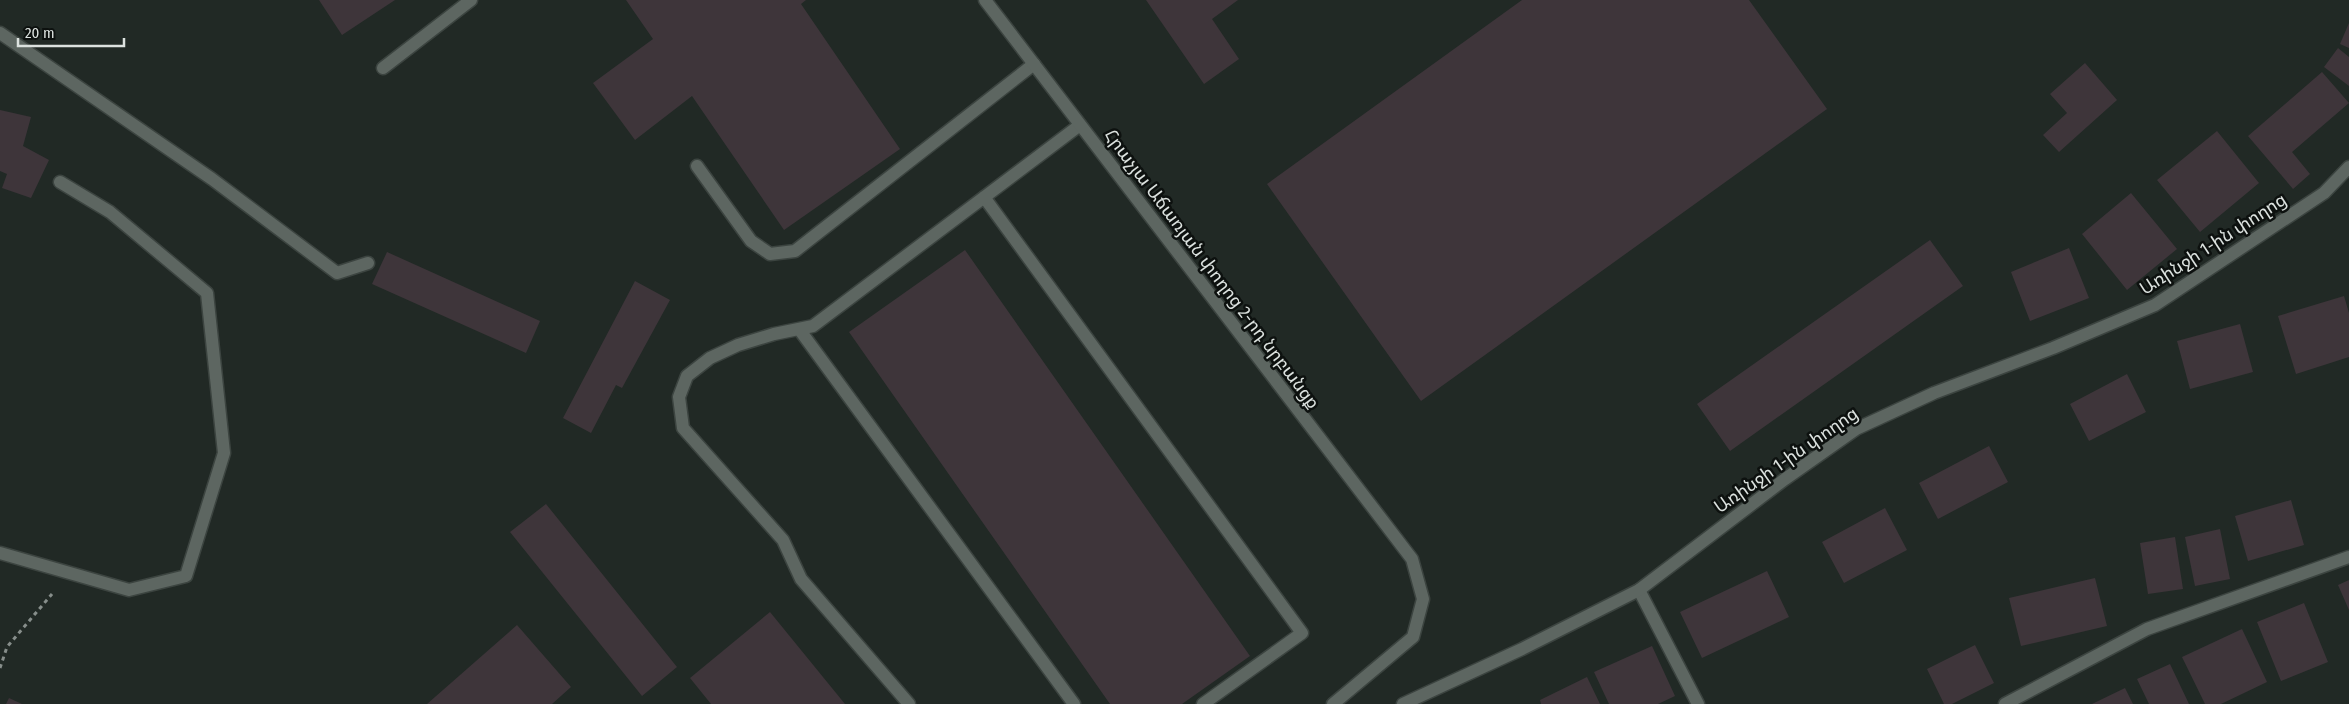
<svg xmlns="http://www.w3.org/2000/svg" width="2349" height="704" font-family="'Fira Sans Condensed','Noto Sans Armenian',sans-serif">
<rect width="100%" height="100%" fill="#212925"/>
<path fill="#3e353a" d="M 319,0 L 395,0 L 342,35 Z
M 626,0 L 806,0 L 801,4 L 900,149 L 784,230 L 692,96 L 635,140 L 593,83 L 653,39 Z
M 1146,0 L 1238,0 L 1212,19 L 1239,59 L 1204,84 Z
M 1522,0 L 1749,0 L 1827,109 L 1421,401 L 1267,184 Z
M 2349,23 L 2349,48 L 2340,44 Z
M 2338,48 L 2349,57 L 2349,86 L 2324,67 Z
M 2085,63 L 2117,100 L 2059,152 L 2043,135 L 2067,113 L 2050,94 Z
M 2322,72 L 2349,103 L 2292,152 L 2310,174 L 2293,189 L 2248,136 Z
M 0,110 L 31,117 L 23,146 L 49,160 L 31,198 L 2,188 L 7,174 L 0,171 Z
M 2217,131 L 2259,183 L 2200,232 L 2157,180 Z
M 2131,193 L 2177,249 L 2127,290 L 2082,234 Z
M 1930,240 L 1963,286 L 1730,451 L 1697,404 Z
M 2069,248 L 2089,298 L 2030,321 L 2011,272 Z
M 965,250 L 1250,656 L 1182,704 L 1110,704 L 849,332 Z
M 387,252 L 540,321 L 526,353 L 372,284 Z
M 635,281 L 670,300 L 622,388 L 616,385 L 591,433 L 563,418 Z
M 2344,296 L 2349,313 L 2349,357 L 2296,374 L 2278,316 Z
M 2240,324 L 2253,372 L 2190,389 L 2177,341 Z
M 2127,374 L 2146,412 L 2089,441 L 2070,404 Z
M 1989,446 L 2008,482 L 1938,519 L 1919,483 Z
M 2291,500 L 2304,545 L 2248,561 L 2235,516 Z
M 546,504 L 677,667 L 642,696 L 510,532 Z
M 1885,508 L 1907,550 L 1844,583 L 1822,542 Z
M 2220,529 L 2230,579 L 2195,586 L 2185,537 Z
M 2175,537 L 2183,589 L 2148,594 L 2140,543 Z
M 1767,571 L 1789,617 L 1702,658 L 1680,612 Z
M 2095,578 L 2107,626 L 2021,646 L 2009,598 Z
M 2349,580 L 2349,610 L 2338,585 Z
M 2304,603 L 2328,662 L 2281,681 L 2257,622 Z
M 770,612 L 845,704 L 711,704 L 690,678 Z
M 517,625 L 571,687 L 552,704 L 427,704 Z
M 2242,629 L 2267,682 L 2221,704 L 2205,704 L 2182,657 Z
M 1975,645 L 1994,683 L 1952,704 L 1944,704 L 1927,669 Z
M 1652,646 L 1675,696 L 1658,704 L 1609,704 L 1594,672 Z
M 2170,664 L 2189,704 L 2149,704 L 2137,679 Z
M 1587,677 L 1600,704 L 1541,704 L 1540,700 Z
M 2125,688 L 2133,704 L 2092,704 Z
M 9,698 L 22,704 L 6,704 Z"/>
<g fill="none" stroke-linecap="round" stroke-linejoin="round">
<defs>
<path id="service" d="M 0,33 L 212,179 L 337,273 L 368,263
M 383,68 L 471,0
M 697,166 L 751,241 L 770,254 L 795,251 L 1034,64
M 984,197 L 1302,633 L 1203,704
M 799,329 L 1074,704
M 0,553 L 129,590 L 186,576 L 224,453 L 207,293 L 110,212 L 60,182
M 1639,590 L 1698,704
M 909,704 L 801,579 L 783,540 L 683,428 L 679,397 L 687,376 L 710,358 L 738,345 L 774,334 L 813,326 L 1080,125"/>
<path id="minor" d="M 1403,704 L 1522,649 L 1639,590 L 1785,479 L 1856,429 L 1934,393 L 2053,348 L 2155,305 L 2324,193 L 2349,167
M 2005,704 L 2147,629 L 2349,557"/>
<path id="tertiary" d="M 985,0 L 1412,559 L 1423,599 L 1413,637 L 1333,704"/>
</defs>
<use href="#service" stroke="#3c4440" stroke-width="15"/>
<use href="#minor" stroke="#3c4440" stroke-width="15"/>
<use href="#tertiary" stroke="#3c4440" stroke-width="15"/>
<path stroke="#878e8b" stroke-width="3" stroke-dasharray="4 4" stroke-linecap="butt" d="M 0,668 L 7,647 L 52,594"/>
<use href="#service" stroke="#5d6661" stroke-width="12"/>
<use href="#minor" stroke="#5d6661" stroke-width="12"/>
<use href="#tertiary" stroke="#5d6661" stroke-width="12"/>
</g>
<g text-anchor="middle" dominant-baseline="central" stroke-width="5" stroke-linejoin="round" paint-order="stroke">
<g font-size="18" fill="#dce2df" stroke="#0d110f">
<text transform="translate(2213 244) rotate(-33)">Առինջի 1-ին փողոց</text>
<text transform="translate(1212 269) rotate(53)">Հրաչյա Աճառյան փողոց 2-րդ նրբանցք</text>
<text transform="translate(1786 460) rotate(-35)">Առինջի 1-ին փողոց</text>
</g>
</g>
<path d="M18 38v8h106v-8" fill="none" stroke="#dce2df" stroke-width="2.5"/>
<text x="25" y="38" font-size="15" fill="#dce2df" stroke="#0d110f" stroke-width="4" paint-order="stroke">20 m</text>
</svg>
